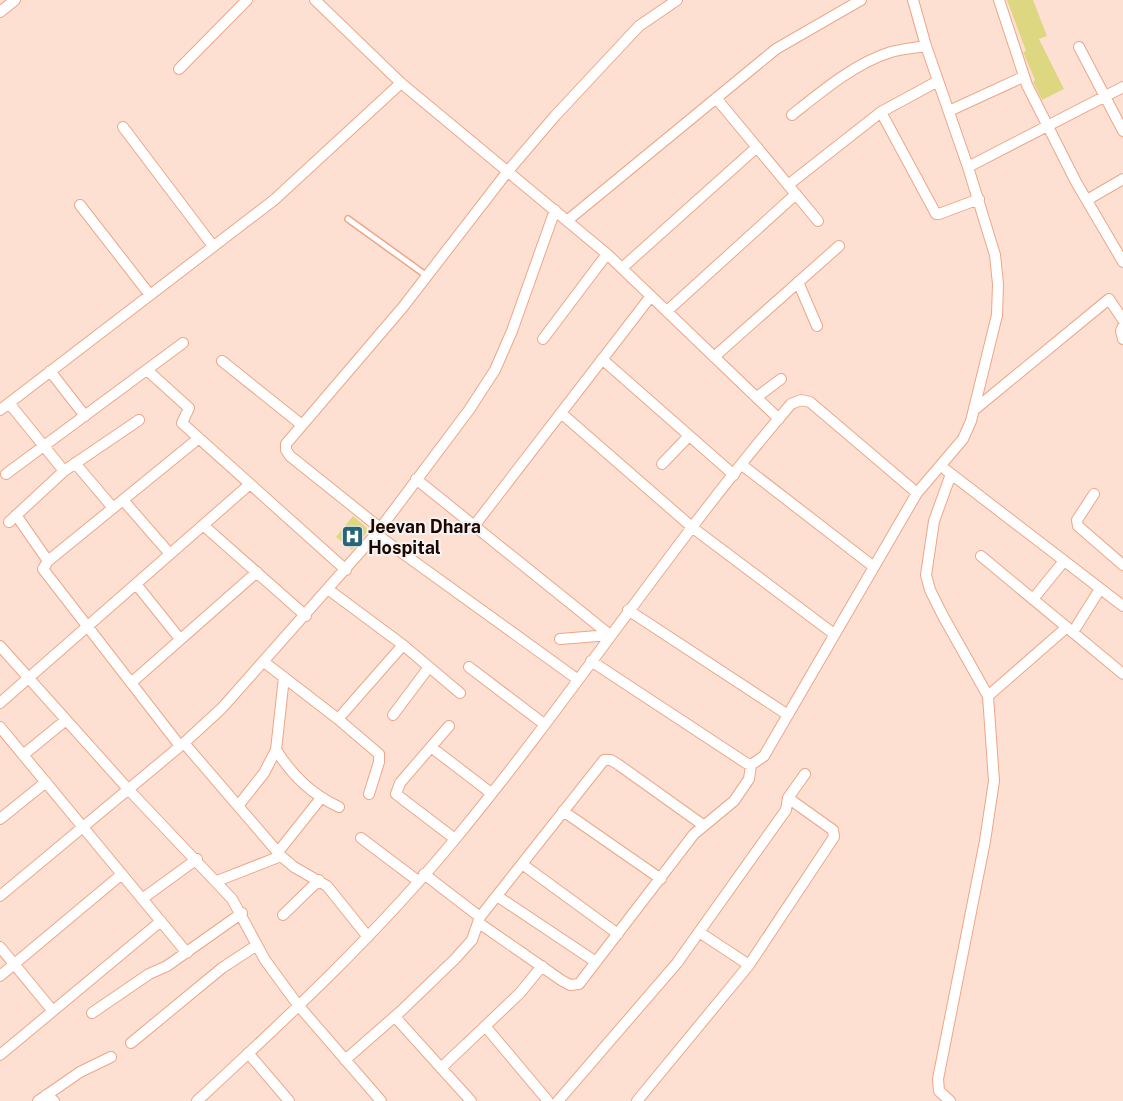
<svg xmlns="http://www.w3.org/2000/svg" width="1123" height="1101" font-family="'Public Sans',sans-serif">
<rect width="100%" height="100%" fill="#fee0d3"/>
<path fill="#ddd781" d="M 1007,0 L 1033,0 L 1047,36 L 1039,39 L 1064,89 L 1042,100 L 1033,82 L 1035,80 L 1023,52 L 1026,51 Z
M 353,516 L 369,530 L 352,550 L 336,537 Z"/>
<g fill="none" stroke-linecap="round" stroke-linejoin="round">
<defs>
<path id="service" d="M 348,219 L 427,276"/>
<path id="minor" d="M 315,0 L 401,83 L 607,254 L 779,419
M 999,0 L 1027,85 L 1076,182 L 1123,262
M 0,12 L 15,0
M 1079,47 L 1123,131
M 179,69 L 247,0
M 716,98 L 818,221
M 949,111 L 1023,77
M 881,112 L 936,214 L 939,214 L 979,199
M 792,115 C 821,92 855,63 891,52 C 902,49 915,48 926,46
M 123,127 L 213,246
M 968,167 L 1123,87
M 788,185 L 881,112 L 938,81
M 1087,200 L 1123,179
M 80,205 L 150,295
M 568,220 L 776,49 L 861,0
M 622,268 L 757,147
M 798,282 L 817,326
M 667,311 L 796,194
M 1123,326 L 1121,331 L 1123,339
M 543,339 L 607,254
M 714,357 L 839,246
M 602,359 L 734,475
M 222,361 L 302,425
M 147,370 L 189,408 L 182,423 L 346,570
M 50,371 L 85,416
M 757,397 L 781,379
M 9,403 L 64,471
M 0,410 L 274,200 L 401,83
M 974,410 L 1109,299 L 1123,320
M 561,413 L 693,528 L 834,634
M 75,463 L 113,508
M 662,464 L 689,436
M 742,465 L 874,567
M 946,470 L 1123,606
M 6,474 L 183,343
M 416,479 L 610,635
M 1094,494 L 1077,520 L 1078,526 L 1123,565
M 123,500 L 170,554
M 16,515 L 48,561
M 9,522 L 64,471 L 139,420
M 203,525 L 306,616
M 474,526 L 651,296
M 380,528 L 290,456 L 286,450 L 286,444 L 403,307 L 508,171 L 555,116 L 639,26 L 677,0
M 376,534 L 577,679
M 981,556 L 1123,674
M 136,584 L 180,639
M 329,590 L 403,645 L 460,693
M 1033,599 L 1064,561
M 628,610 L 788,715
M 1073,632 L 1100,589
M 560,639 L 610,635
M 0,646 L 128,789 L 232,899 L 265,960 L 298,1005 L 381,1101
M 591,661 L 746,763 L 751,765 L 764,756 L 917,493 L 963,439 L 971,421 L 997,315 L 998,284 L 995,255 L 968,167 L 926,46 L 913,0
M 264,662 L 338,719 L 379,754 L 379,762 L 369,794
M 469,667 L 544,724
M 131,683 L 257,572
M 988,696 L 1067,627
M 0,703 L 250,484
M 393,715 L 429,667
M 338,719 L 403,645
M 449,726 L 400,783 L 396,794 L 455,839
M 0,727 L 187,953
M 184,743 L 281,856 L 294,867 L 327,886 L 368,937
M 180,746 L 43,569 L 48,561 L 199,438
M 431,747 L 491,793
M 276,750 C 293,776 311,794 339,807
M 23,755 L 66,720
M 238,806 L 264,773 L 276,750 L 284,677
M 563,811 L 661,879
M 0,819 L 46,782
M 361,838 L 418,881
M 278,852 L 321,798
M 522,864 L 618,934
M 424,874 L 480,917
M 217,881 L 281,856
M 0,896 L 184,743 L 222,708 L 376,534 L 469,410 L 495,370 L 512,331 L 555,210
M 497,896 L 596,962
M 142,899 L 197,859
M 283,915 L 319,880
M 479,923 L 561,980 L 570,985 L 579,984 L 694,834 L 734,801 L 749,779 L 751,765
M 699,932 L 749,965
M 0,947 L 52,1010
M 0,976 L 122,874
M 92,1013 L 149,974 L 167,966 L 242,913
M 395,1017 L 471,1101
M 485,1026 L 548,1101
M 131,1043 L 222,968 L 257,945
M 248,1053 L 289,1101
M 0,1055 L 161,921
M 345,1060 L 401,1011 L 455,959 L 472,940 L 480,917 L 604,760 L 611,760 L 619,765 L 703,825
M 441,1068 L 520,993 L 542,966
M 46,1095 L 54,1101
M 38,1101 L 80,1072 L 111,1057
M 197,1101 C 287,1018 378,933 456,838 C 572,697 672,543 791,404 L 801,400 L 810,402 L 917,493
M 558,1101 L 677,963 L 786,810 L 788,798 L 805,774
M 637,1101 L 749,965 L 834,837 L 833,830 L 788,798
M 950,1101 L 939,1091 L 938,1079 L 985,841 L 994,781 L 988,696 L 943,616 L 930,590 L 926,575 L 934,521 L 951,474"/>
</defs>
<use href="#service" stroke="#eda687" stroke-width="8"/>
<use href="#minor" stroke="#eda687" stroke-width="12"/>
<use href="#service" stroke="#fff" stroke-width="5"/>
<use href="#minor" stroke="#fff" stroke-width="10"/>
</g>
<defs>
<symbol id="hospital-square" viewBox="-11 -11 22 22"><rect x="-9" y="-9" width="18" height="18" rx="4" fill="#26647a" stroke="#f4f4f4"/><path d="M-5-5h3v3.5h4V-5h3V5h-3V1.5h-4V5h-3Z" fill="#fff"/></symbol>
</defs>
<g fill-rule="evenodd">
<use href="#hospital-square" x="340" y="524" width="25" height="25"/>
</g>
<g text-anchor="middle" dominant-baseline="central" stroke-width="4" stroke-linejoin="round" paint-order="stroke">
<g font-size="18" font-weight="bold" fill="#1f0700" stroke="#f4f4f4" text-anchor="start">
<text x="368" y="526">Jeevan Dhara<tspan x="368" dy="21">Hospital</tspan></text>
</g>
</g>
</svg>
